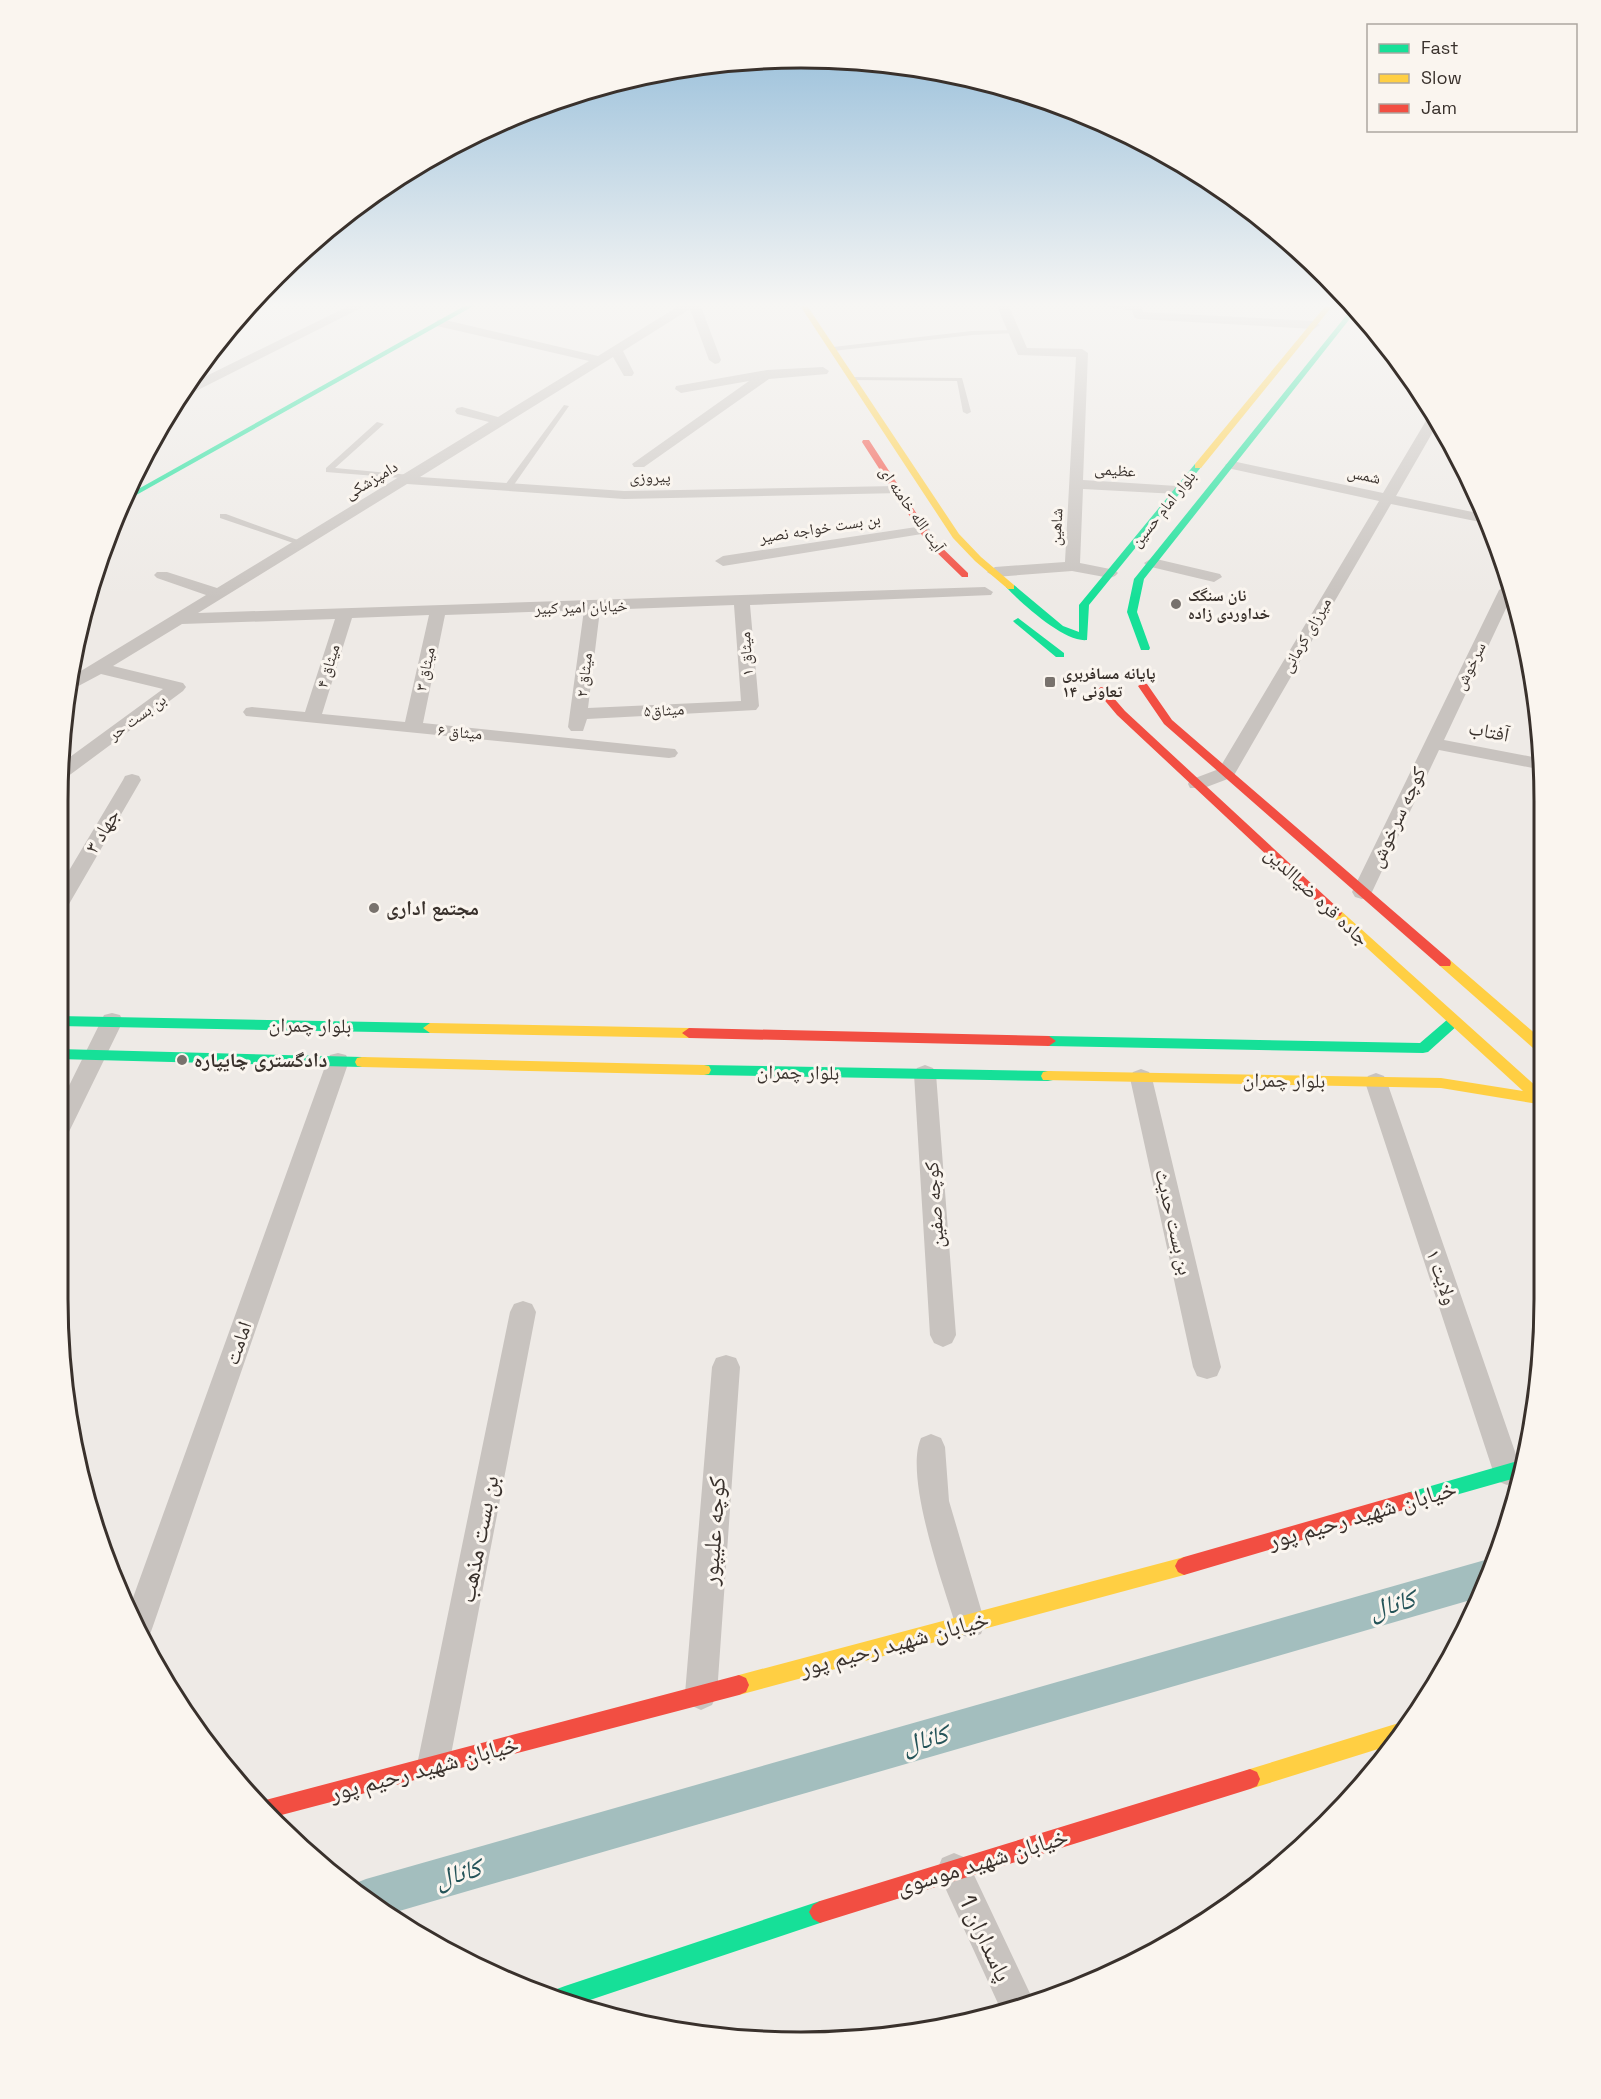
<svg xmlns="http://www.w3.org/2000/svg" width="1601" height="2099" font-family="'Space Grotesk','Noto Naskh Arabic',sans-serif">
<rect width="100%" height="100%" fill="#eeeae6"/>
<g fill="none" stroke-linecap="round" stroke-linejoin="round">
<path fill="#a3bebe" fill-rule="evenodd" d="M 1485,1560 L 1492,1563 L 1474,1599 L 389,1914 L 349,1889 L 351,1885 L 366,1879 Z"/>
<path fill="#c8c3bf" fill-rule="evenodd" d="M 1014,330 L 1017,332 L 1016,333 L 972,335 L 833,351 L 830,349 L 833,347 L 972,331 Z
M 850,377 L 962,378 L 971,412 L 967,414 L 963,412 L 957,381 L 852,380 L 849,378 Z
M 564,405 L 569,406 L 511,489 L 505,489 L 505,485 Z
M 377,422 L 384,424 L 335,468 L 410,475 L 414,477 L 413,479 L 326,472 L 326,468 Z
M 220,514 L 226,514 L 306,543 L 299,545 L 220,518 Z"/>
<path fill="#c8c3bf" fill-rule="evenodd" d="M 353,304 L 369,304 L 188,395 L 181,395 L 188,385 Z
M 682,304 L 700,304 L 721,360 L 719,363 L 715,364 L 709,360 L 690,309 L 623,351 L 634,373 L 632,376 L 624,376 L 613,357 L 420,477 L 624,491 L 896,486 L 903,490 L 901,493 L 624,499 L 407,484 L 198,613 L 985,587 L 993,592 L 991,595 L 750,605 L 759,706 L 756,710 L 587,719 L 583,731 L 571,731 L 568,727 L 584,610 L 445,615 L 423,723 L 675,749 L 678,753 L 675,757 L 669,758 L 246,716 L 243,712 L 246,708 L 252,707 L 305,712 L 335,619 L 182,624 L 113,666 L 183,683 L 186,687 L 183,691 L 67,777 L 58,778 L 59,765 L 163,689 L 101,674 L 69,691 L 71,677 L 206,595 L 157,578 L 154,575 L 157,572 L 167,572 L 217,588 L 489,422 L 457,414 L 455,411 L 457,408 L 462,407 L 498,417 L 589,361 L 437,326 L 437,320 L 441,319 L 598,356 ZM 734,605 L 741,701 L 588,708 L 600,610 ZM 429,615 L 405,722 L 322,714 L 352,618 Z
M 996,304 L 1008,304 L 1027,348 L 1082,349 L 1088,353 L 1083,480 L 1177,486 L 1184,490 L 1177,494 L 1083,489 L 1080,563 L 1115,570 L 1118,573 L 1115,576 L 1110,578 L 1072,571 L 995,577 L 987,572 L 995,567 L 1065,562 L 1076,357 L 1018,355 Z
M 1103,304 L 1137,305 L 1141,306 L 1143,312 L 1314,321 L 1320,325 L 1314,329 L 1138,319 L 1134,317 L 1132,311 L 1109,307 Z
M 823,367 L 829,371 L 827,374 L 769,379 L 644,467 L 634,467 L 632,464 L 749,381 L 681,393 L 675,389 L 676,386 L 767,370 Z
M 1430,414 L 1433,414 L 1438,423 L 1396,496 L 1487,515 L 1490,524 L 1391,504 L 1233,777 L 1204,788 L 1190,788 L 1188,784 L 1190,780 L 1219,769 L 1379,501 L 1232,469 L 1225,465 L 1232,461 L 1383,493 Z
M 923,526 L 928,527 L 930,530 L 928,533 L 723,566 L 715,561 L 723,556 Z
M 1152,558 L 1220,574 L 1222,577 L 1214,582 L 1147,566 L 1144,563 Z
M 91,586 L 99,591 L 97,594 L 87,595 Z
M 1506,586 L 1510,600 L 1444,740 L 1538,758 L 1538,769 L 1439,750 L 1372,892 L 1369,897 L 1362,899 L 1355,897 L 1352,892 L 1499,590 Z
M 132,774 L 139,776 L 141,780 L 65,911 L 58,913 L 58,889 L 123,780 L 125,776 Z
M 112,1013 L 120,1015 L 123,1021 L 65,1140 L 57,1142 L 58,1108 L 104,1015 Z
M 338,1053 L 346,1055 L 349,1061 L 153,1626 L 149,1637 L 144,1639 L 130,1606 L 327,1061 L 330,1055 Z
M 925,1065 L 933,1068 L 936,1074 L 956,1335 L 952,1343 L 943,1347 L 934,1343 L 930,1335 L 914,1074 L 917,1068 Z
M 1141,1069 L 1149,1072 L 1152,1078 L 1221,1367 L 1217,1376 L 1207,1379 L 1197,1376 L 1193,1367 L 1130,1078 L 1133,1072 Z
M 1376,1073 L 1384,1076 L 1387,1082 L 1521,1469 L 1517,1481 L 1507,1485 L 1497,1481 L 1493,1471 L 1365,1082 L 1368,1076 Z
M 523,1301 L 532,1304 L 536,1312 L 449,1765 L 445,1777 L 433,1781 L 421,1777 L 417,1765 L 510,1312 L 514,1304 Z
M 726,1355 L 736,1358 L 740,1367 L 717,1694 L 712,1705 L 701,1710 L 690,1705 L 685,1694 L 712,1367 L 716,1358 Z
M 931,1434 L 941,1438 L 945,1447 L 949,1501 L 985,1623 L 981,1634 L 970,1638 L 959,1634 L 955,1623 C 942,1581 904,1476 921,1438 Z
M 954,1853 L 966,1858 L 1035,2004 L 1001,2010 L 937,1870 L 942,1858 Z"/>
<path fill="#16e098" fill-rule="evenodd" d="M 468,304 L 477,304 L 122,503 L 124,497 Z
M 1353,307 L 1356,311 L 1144,579 L 1137,612 L 1150,648 L 1149,650 L 1141,650 L 1127,612 L 1134,579 Z
M 1195,464 L 1202,466 L 1089,605 L 1087,640 C 1065,643 1021,603 1006,587 L 1014,585 L 1063,626 L 1079,632 L 1079,605 Z
M 1018,618 L 1064,653 L 1064,657 L 1056,657 L 1015,623 L 1013,621 Z
M 58,1016 L 430,1023 L 437,1028 L 430,1033 L 58,1026 Z
M 1453,1017 L 1460,1022 L 1458,1025 L 1428,1052 L 1423,1053 L 1049,1046 L 1042,1041 L 1049,1036 L 1420,1043 L 1448,1019 Z
M 58,1049 L 362,1057 L 367,1058 L 369,1062 L 367,1066 L 362,1067 L 58,1059 Z
M 704,1065 L 1048,1071 L 1053,1072 L 1055,1076 L 1053,1080 L 1048,1081 L 704,1075 L 699,1074 L 697,1070 L 699,1066 Z
M 1521,1460 L 1519,1477 L 1410,1508 L 1404,1506 L 1401,1500 L 1404,1494 L 1410,1492 Z
M 820,1901 L 827,1905 L 831,1912 L 827,1919 L 820,1923 L 581,2003 L 555,1994 L 557,1989 L 565,1986 Z"/>
<path fill="#ffcf43" fill-rule="evenodd" d="M 799,304 L 806,304 L 959,534 L 981,557 L 1014,585 L 1014,589 L 1008,589 L 975,561 L 953,538 Z
M 1327,304 L 1334,304 L 1201,468 L 1195,468 L 1195,464 Z
M 1336,909 L 1340,910 L 1538,1088 L 1538,1104 L 1441,1088 L 1043,1080 L 1041,1076 L 1043,1072 L 1048,1071 L 1441,1078 L 1523,1091 L 1332,916 L 1330,913 L 1332,910 Z
M 1445,959 L 1450,960 L 1538,1036 L 1538,1049 L 1533,1048 L 1440,966 L 1439,963 L 1440,960 Z
M 430,1023 L 689,1028 L 696,1033 L 689,1038 L 430,1033 L 423,1028 Z
M 362,1057 L 704,1065 L 709,1066 L 711,1070 L 709,1074 L 704,1075 L 362,1067 L 357,1066 L 355,1062 L 357,1058 Z
M 1184,1557 L 1190,1560 L 1193,1566 L 1190,1572 L 1184,1575 L 739,1695 L 732,1692 L 729,1685 L 732,1678 L 739,1675 Z
M 1402,1722 L 1408,1725 L 1391,1745 L 1250,1789 L 1243,1786 L 1240,1779 L 1243,1772 L 1250,1769 Z"/>
<path fill="#f24e42" fill-rule="evenodd" d="M 863,440 L 869,440 L 933,539 L 968,573 L 968,577 L 962,577 L 927,543 L 862,442 Z
M 1143,683 L 1147,684 L 1172,720 L 1450,960 L 1451,963 L 1450,966 L 1440,966 L 1164,724 L 1138,686 Z
M 1101,687 L 1105,688 L 1125,711 L 1340,910 L 1342,913 L 1340,916 L 1332,916 L 1117,715 L 1096,690 Z
M 689,1028 L 1049,1036 L 1056,1041 L 1049,1046 L 689,1038 L 682,1033 Z
M 1410,1492 L 1416,1494 L 1419,1500 L 1416,1506 L 1410,1508 L 1184,1575 L 1178,1572 L 1175,1566 L 1178,1560 L 1184,1557 Z
M 739,1675 L 746,1678 L 749,1685 L 746,1692 L 739,1695 L 270,1818 L 258,1802 Z
M 1250,1769 L 1257,1772 L 1260,1779 L 1257,1786 L 1250,1789 L 820,1923 L 813,1919 L 809,1912 L 813,1905 L 820,1901 Z"/>
</g>
<linearGradient id="sky" x2="0" y2="1"><stop stop-color="#8cb8d7"/><stop offset="0.51" stop-color="#f7f6f4"/><stop offset="1" stop-color="#f7f6f4" stop-opacity="0"/></linearGradient>
<rect width="1601" height="598" fill="url(#sky)"/>
<g fill="#78726d" stroke="#faf5ef" stroke-width="2">
<circle cx="1176" cy="604" r="6"/>
<rect x="1044" y="676" width="12" height="12" rx="3"/>
<circle cx="374" cy="908" r="6"/>
<circle cx="182" cy="1060" r="6"/>
</g>
<g text-anchor="middle" dominant-baseline="central" stroke-width="6" stroke-linejoin="round" paint-order="stroke">
<g font-size="16" fill="#39312c" stroke="#faf5ef">
<text transform="translate(1115 470) rotate(4)">عظیمی</text>
<text transform="translate(1364 475) rotate(12)">شمس</text>
<text transform="translate(650 477) rotate(-1)">پیروزی</text>
<text transform="translate(371 480) rotate(-31)">دامپزشکی</text>
<text transform="translate(912 509) rotate(55)">آیت الله خامنه ای</text>
<text transform="translate(1163 509) rotate(-51)">بلوار امام حسین</text>
<text transform="translate(1056 527) rotate(-87)">شاهین</text>
<text transform="translate(820 528) rotate(-9)">بن بست خواجه نصیر</text>
<text transform="translate(581 607) rotate(-2)">خیابان امیر کبیر</text>
<text transform="translate(1306 635) rotate(-60)">میرزای کرمانی</text>
<text transform="translate(746 654) rotate(-94)">میثاق ۱</text>
<text transform="translate(328 666) rotate(-73)">میثاق ۴</text>
<text transform="translate(1470 666) rotate(-64)">سرخوش</text>
<text transform="translate(425 669) rotate(-78)">میثاق ۳</text>
<text transform="translate(584 675) rotate(-83)">میثاق ۲</text>
<text transform="translate(664 710) rotate(-3)">میثاق۵</text>
<text transform="translate(137 717) rotate(-36)">بن بست حر</text>
<text transform="translate(460 732) rotate(5)">میثاق ۶</text>
</g>
<g font-size="16" font-weight="bold" fill="#39312c" stroke="#faf5ef" text-anchor="start">
<text x="1188" y="595">نان سنگک<tspan x="1188" dy="18">خداوردی زاده</tspan></text>
<text x="1062" y="673">پایانه مسافربری<tspan x="1062" dy="18">تعاونی ۱۴</tspan></text>
</g>
<g font-size="20" fill="#39312c" stroke="#faf5ef">
<text transform="translate(1489 731) rotate(11)">آفتاب</text>
<text transform="translate(1397 817) rotate(-65)">کوچه سرخوش</text>
<text transform="translate(102 831) rotate(-59)">جهاد ۳</text>
<text transform="translate(1317 896) rotate(43)">جاده قره ضیاالدین</text>
<text transform="translate(310 1025) rotate(1)">بلوار چمران</text>
<text transform="translate(798 1072) rotate(1)">بلوار چمران</text>
<text transform="translate(1284 1080) rotate(1)">بلوار چمران</text>
<text transform="translate(934 1205) rotate(-94)">کوچه صفین</text>
<text transform="translate(1174 1222) rotate(77)">بن بست حدیث</text>
<text transform="translate(1442 1277) rotate(71)">ولایت ۱</text>
<text transform="translate(238 1343) rotate(-71)">امامت</text>
</g>
<g font-size="20" font-weight="bold" fill="#39312c" stroke="#faf5ef" text-anchor="start">
<text x="386" y="908">مجتمع اداری</text>
<text x="194" y="1060">دادگستری چایپاره</text>
</g>
<g font-size="24" fill="#39312c" stroke="#faf5ef">
<text transform="translate(1362 1514) rotate(-16)">خیابان شهید رحیم پور</text>
<text transform="translate(713 1531) rotate(-86)">کوچه علیپور</text>
<text transform="translate(478 1539) rotate(-79)">بن بست مذهب</text>
<text transform="translate(894 1643) rotate(-15)">خیابان شهید رحیم پور</text>
<text transform="translate(424 1768) rotate(-15)">خیابان شهید رحیم پور</text>
<text transform="translate(982 1861) rotate(-17)">خیابان شهید موسوی</text>
<text transform="translate(986 1938) rotate(65)">پاسداران 1</text>
</g>
<g font-size="26" font-style="italic" fill="#245358" stroke="#faf5ef">
<text transform="translate(1392 1604) rotate(-16)">کانال</text>
<text transform="translate(925 1739) rotate(-16)">کانال</text>
<text transform="translate(458 1873) rotate(-16)">کانال</text>
</g>
</g>
<path d="M0 0H1601V2099H0ZM801 68H801A733 733 0 0 1 1534 801V1299A733 733 0 0 1 801 2032H801A733 733 0 0 1 68 1299V801A733 733 0 0 1 801 68Z" fill="#faf5ef" fill-rule="evenodd"/>
<path fill="none" stroke="#39312c" stroke-width="3" d="M801 68H801A733 733 0 0 1 1534 801V1299A733 733 0 0 1 801 2032H801A733 733 0 0 1 68 1299V801A733 733 0 0 1 801 68Z"/>
<rect x="1367" y="24" width="210" height="108" fill="#faf5ef" stroke="#ada7a1" stroke-width="1.5"/>
<rect x="1379" y="44" width="30" height="9" fill="#16e098" stroke="#ada7a1" stroke-width="1.5"/>
<text x="1421" y="54" font-size="18" fill="#39312c">Fast</text>
<rect x="1379" y="74" width="30" height="9" fill="#ffcf43" stroke="#ada7a1" stroke-width="1.5"/>
<text x="1421" y="84" font-size="18" fill="#39312c">Slow</text>
<rect x="1379" y="104" width="30" height="9" fill="#f24e42" stroke="#ada7a1" stroke-width="1.5"/>
<text x="1421" y="114" font-size="18" fill="#39312c">Jam</text>
</svg>
